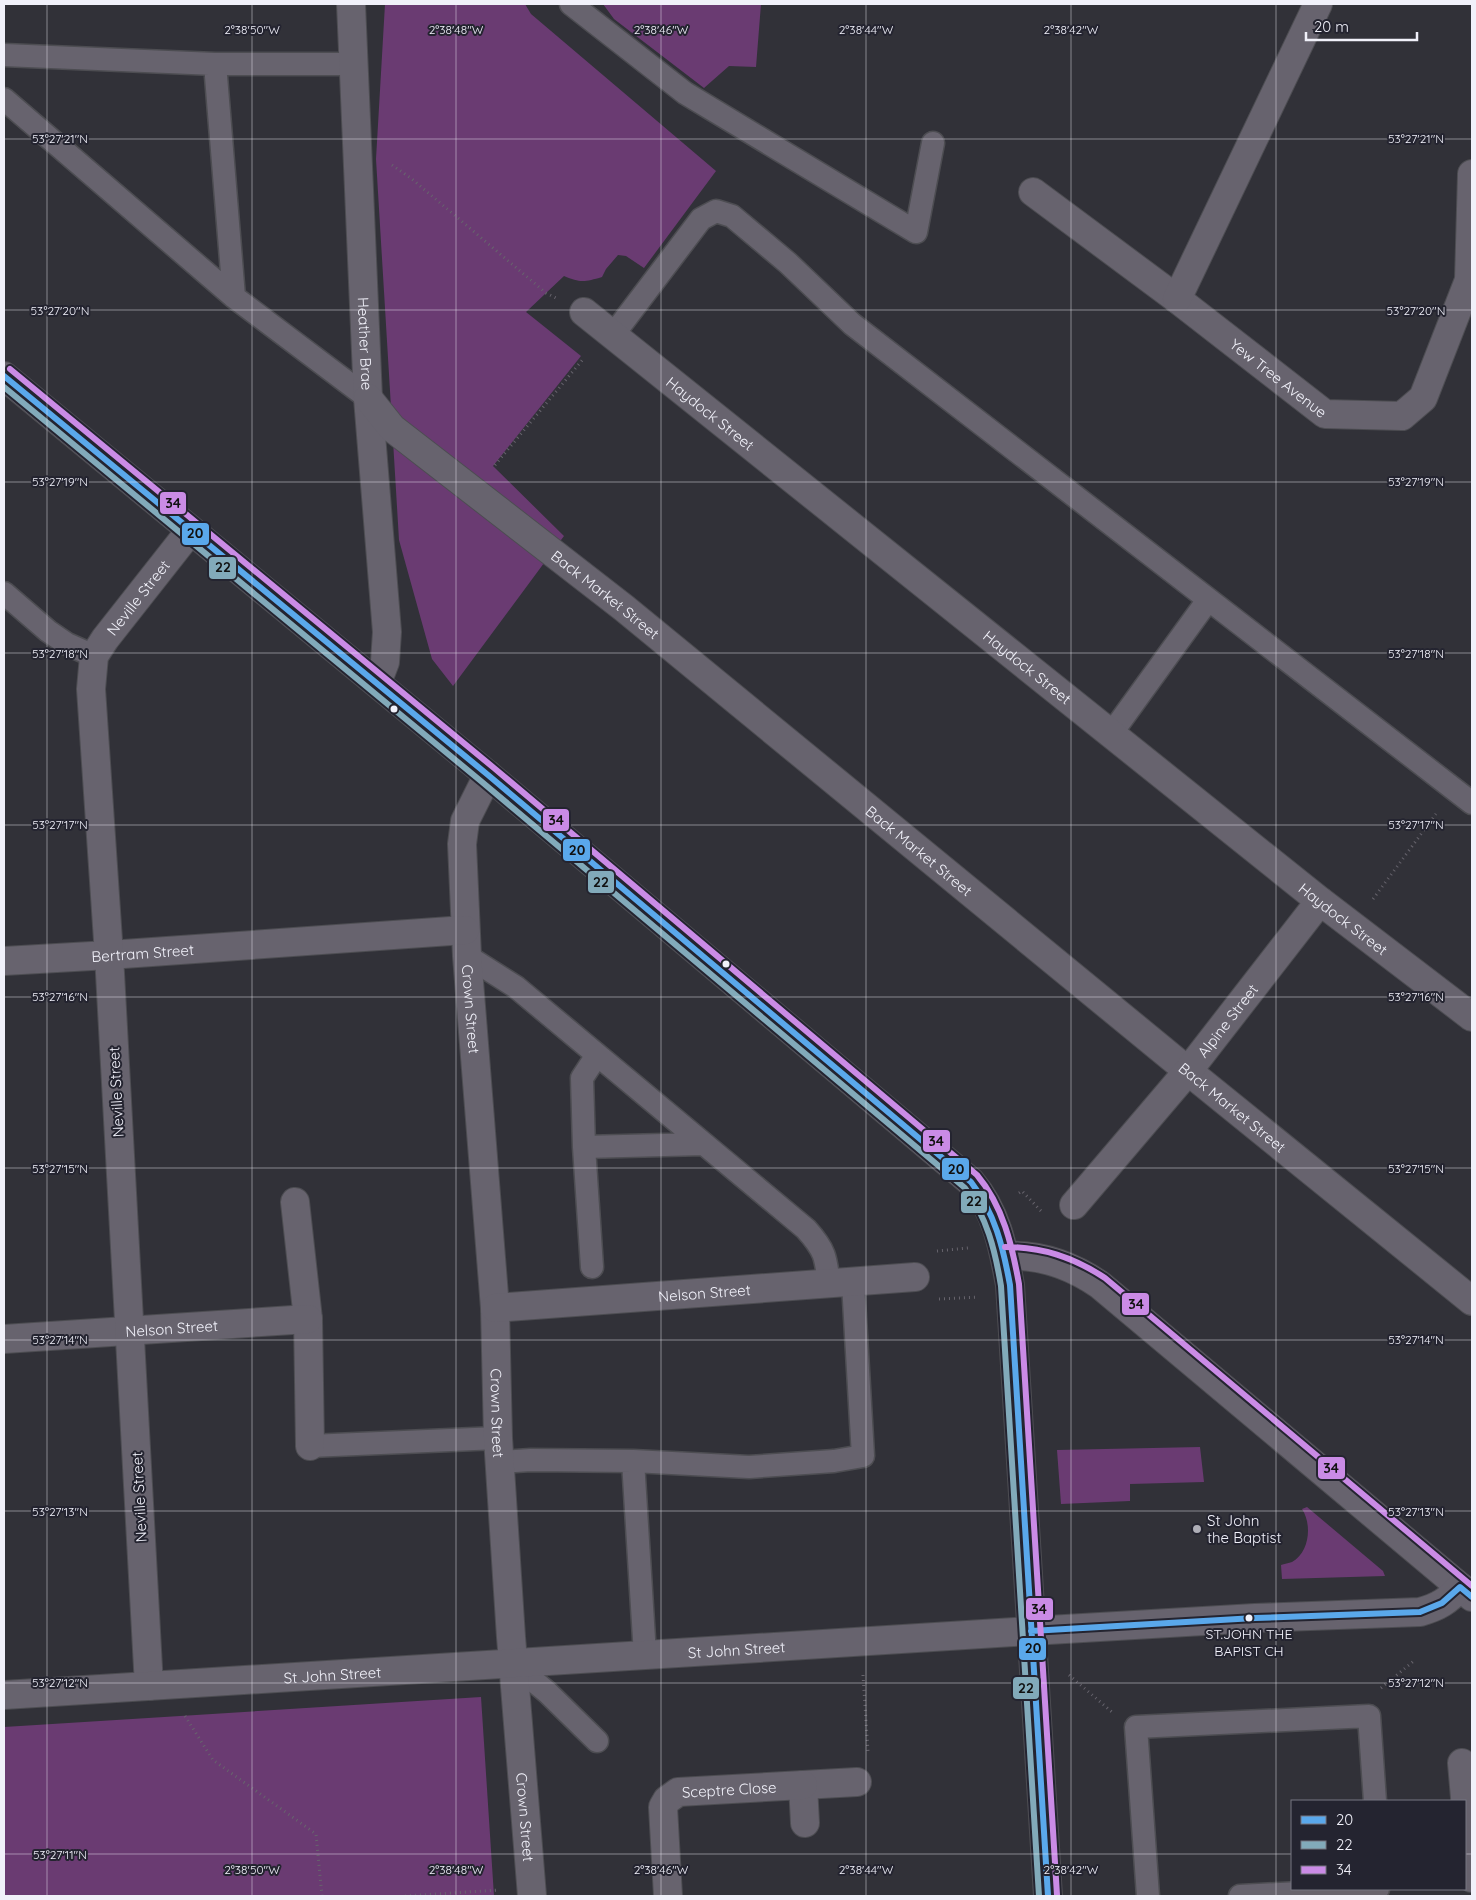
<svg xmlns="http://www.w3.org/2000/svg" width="1476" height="1900" font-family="Quicksand,sans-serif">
<rect width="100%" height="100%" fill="#313138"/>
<path fill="#6a3b72" d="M 385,4 L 525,4 L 531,14 L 716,171 L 644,268 L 626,256 L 618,255 L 606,269 L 602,277 C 585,282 580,283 564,276 L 526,312 L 581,356 L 493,466 L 564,536 L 453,686 L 432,659 L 399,540 L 376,159 Z
M 603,4 L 761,4 L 756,67 L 729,66 L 704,88 L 614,19 Z
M 1200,1447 L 1204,1482 L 1130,1484 L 1130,1501 L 1061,1504 L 1057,1450 Z
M 1307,1507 L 1383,1571 L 1385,1576 L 1282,1579 L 1281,1565 C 1284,1564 1289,1563 1292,1562 C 1310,1552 1312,1524 1302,1509 Z
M 481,1697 L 494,1896 L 4,1896 L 4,1727 Z"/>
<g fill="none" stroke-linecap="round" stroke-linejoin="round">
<defs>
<path id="service" d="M 571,4 L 685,93 L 916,232 L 933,143
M 4,55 L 215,64 L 353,64
M 215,64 L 234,297
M 4,99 L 234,297 L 368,398
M 613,335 L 701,219 L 716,211 L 732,216 L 788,263 L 852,324 L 1472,803
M 4,593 L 48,631 L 67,644 L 94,656
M 1111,734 L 1208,600
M 467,956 L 516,987 L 806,1229 C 825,1250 826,1257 829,1285
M 597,1055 L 582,1078 L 584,1147 L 704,1144
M 584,1147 L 592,1267
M 310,1446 L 498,1438
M 633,1461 L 645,1655
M 500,1462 L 531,1460 L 633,1461 L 749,1467 L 834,1461 L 863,1456 L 853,1283
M 513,1664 L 547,1692 L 597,1741
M 1148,1896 L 1136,1727 L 1369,1716 L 1375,1801
M 1240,1896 L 1378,1889"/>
<g id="minor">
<path id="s1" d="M 351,4 L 368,398 L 387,632 L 385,662 L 377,683"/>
<path id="s2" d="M 1033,192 L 1177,299 L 1325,414 L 1402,416 L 1423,398 L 1469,280 L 1472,174"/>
<path d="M 1177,299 L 1318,4"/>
<path id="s3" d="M 584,312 L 1320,901 L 1472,1017"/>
<path id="s4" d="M 368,398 L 392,428 L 624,608 L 1188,1071 L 1472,1301"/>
<path id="s5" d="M 488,775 L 465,821 L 462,844 L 467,956 L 495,1308 L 498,1438 L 511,1637 L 532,1896"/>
<path id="s6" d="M 4,961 L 109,955 L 465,930"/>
<path d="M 295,1202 L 308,1319 L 310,1446"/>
<path id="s7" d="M 1074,1205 L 1188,1071 L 1320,901"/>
<path d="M 1005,1256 C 1041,1254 1071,1265 1100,1285 L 1472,1597"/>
<path id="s8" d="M 495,1308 L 915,1277"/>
<path id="s9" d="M 4,1339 L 308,1319"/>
<path id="s10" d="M 149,1686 L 109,955 L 91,689 L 94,656 L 105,639 L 190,531"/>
<path id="s11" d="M 4,1695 L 1031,1631 L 1255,1618 L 1420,1612 C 1438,1607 1448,1601 1460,1587"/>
<path d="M 1462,1763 L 1472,1878"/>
<path d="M 805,1823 L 803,1785 L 857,1782"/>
<path id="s12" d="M 668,1896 L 663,1807 L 667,1800 L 678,1792 L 803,1785"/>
</g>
<path id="tertiary" d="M 4,376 L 488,775 L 971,1182 C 997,1212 1003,1247 1010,1285 L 1048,1896"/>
</defs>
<use href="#service" stroke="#4d4d52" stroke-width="25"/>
<use href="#minor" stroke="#4d4d52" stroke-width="30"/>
<use href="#tertiary" stroke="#4d4d52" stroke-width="30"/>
<path stroke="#67646d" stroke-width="3" stroke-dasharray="1 4" stroke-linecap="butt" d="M 392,165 L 412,179 L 546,293 L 556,298
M 495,465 L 584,358
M 1373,899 L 1436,814
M 1019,1193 L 1022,1191 L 1041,1211
M 937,1251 L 968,1248
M 939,1299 L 978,1297
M 863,1675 L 868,1751
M 1069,1675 L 1112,1712
M 1381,1688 L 1415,1660
M 185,1716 L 213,1760 L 316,1834 L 322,1896
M 405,1896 L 499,1890"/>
<use href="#service" stroke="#67636e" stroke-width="22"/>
<use href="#minor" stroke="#67636e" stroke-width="28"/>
<use href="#tertiary" stroke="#67636e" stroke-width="28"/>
<defs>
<path id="bus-1" d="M 4,376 L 488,775 L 971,1182 C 995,1213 1003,1247 1010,1285 L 1048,1896
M 1031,1631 L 1255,1618 L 1420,1612 L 1442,1603 L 1460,1587 L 1472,1597"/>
<path id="bus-2" d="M 4,387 L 482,782 L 965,1188 C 987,1217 995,1250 1001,1286 L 1039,1896"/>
<path id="bus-3" d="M 10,369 L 494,768 L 977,1175 C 1003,1206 1012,1245 1019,1284 L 1057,1895
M 1005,1247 C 1042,1247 1073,1257 1105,1278 L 1472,1586"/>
</defs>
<use href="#bus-1" stroke="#242430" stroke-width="10"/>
<use href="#bus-2" stroke="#242430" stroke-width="10"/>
<use href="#bus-3" stroke="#242430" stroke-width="10"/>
<use href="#bus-1" stroke="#5aa8eb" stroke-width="6"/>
<use href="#bus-2" stroke="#82aaba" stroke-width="6"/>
<use href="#bus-3" stroke="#ca8be6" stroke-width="6"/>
</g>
<path fill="none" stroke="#f1f1fa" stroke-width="1" stroke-opacity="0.45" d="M 47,4 L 47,1896M 252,4 L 252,1896M 456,4 L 456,1896M 661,4 L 661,1896M 866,4 L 866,1896M 1071,4 L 1071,1896M 1276,4 L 1276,1896M 4,139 L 1472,139M 4,310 L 1472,310M 4,482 L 1472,482M 4,653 L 1472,653M 4,825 L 1472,825M 4,997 L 1472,997M 4,1168 L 1472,1168M 4,1340 L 1472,1340M 4,1511 L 1472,1511M 4,1683 L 1472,1683M 4,1854 L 1292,1854M 1465,1854 L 1472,1854"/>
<g fill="#f1f1fa" stroke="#242430" stroke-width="2">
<circle cx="394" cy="709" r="4.5"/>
<circle cx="726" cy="964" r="4.5"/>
<circle cx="1249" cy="1618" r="4.5"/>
</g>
<circle fill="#aeaeb6" stroke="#242430" stroke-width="2" cx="1197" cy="1529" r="5"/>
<g text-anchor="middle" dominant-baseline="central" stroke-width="4" stroke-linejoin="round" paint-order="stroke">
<g font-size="14" fill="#f1f1fa" stroke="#242430">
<text x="1249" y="1634">ST.JOHN THE<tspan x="1249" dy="17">BAPIST CH</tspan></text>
</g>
<g font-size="15" fill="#f1f1fa" stroke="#242430">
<text stroke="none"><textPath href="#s1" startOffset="340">Heather Brae</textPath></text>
<text stroke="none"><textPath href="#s2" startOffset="308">Yew Tree Avenue</textPath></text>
<text stroke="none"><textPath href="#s3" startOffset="162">Haydock Street</textPath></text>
<text stroke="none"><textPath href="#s4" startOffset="309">Back Market Street</textPath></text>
<text stroke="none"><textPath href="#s10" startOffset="1105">Neville Street</textPath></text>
<text stroke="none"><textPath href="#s3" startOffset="568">Haydock Street</textPath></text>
<text stroke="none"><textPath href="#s4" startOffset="714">Back Market Street</textPath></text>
<text stroke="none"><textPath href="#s3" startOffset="972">Haydock Street</textPath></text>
<text stroke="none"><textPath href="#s6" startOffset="139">Bertram Street</textPath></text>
<text stroke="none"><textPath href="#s5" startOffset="240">Crown Street</textPath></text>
<text stroke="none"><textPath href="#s7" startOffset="240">Alpine Street</textPath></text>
<text transform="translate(116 1092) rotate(-93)">Neville Street</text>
<text stroke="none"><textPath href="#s4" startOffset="1119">Back Market Street</textPath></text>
<text stroke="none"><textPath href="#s8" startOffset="210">Nelson Street</textPath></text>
<text stroke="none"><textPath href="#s9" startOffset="168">Nelson Street</textPath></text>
<text stroke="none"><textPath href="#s5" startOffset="645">Crown Street</textPath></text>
<text transform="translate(139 1497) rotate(-93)">Neville Street</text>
<text stroke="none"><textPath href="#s11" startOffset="734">St John Street</textPath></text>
<text stroke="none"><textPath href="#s11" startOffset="329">St John Street</textPath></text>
<text stroke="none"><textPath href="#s12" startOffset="162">Sceptre Close</textPath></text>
<text stroke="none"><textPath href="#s5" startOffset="1050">Crown Street</textPath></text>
</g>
<g font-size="15" fill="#f1f1fa" stroke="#242430" text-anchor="start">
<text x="1207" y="1520">St John<tspan x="1207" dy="17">the Baptist</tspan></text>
</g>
</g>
<g font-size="12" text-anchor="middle" fill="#f1f1fa" stroke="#242430" stroke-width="4" stroke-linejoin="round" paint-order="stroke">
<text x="252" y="34">2°38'50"W</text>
<text x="456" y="34">2°38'48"W</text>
<text x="661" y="34">2°38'46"W</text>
<text x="866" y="34">2°38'44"W</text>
<text x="1071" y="34">2°38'42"W</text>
<text x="60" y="143">53°27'21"N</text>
<text x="1416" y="143">53°27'21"N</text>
<text x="60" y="315">53°27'20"N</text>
<text x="1416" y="315">53°27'20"N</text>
<text x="60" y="486">53°27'19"N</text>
<text x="1416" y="486">53°27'19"N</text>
<text x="60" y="658">53°27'18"N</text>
<text x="1416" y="658">53°27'18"N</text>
<text x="60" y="829">53°27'17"N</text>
<text x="1416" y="829">53°27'17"N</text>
<text x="60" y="1001">53°27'16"N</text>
<text x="1416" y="1001">53°27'16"N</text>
<text x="60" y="1173">53°27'15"N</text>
<text x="1416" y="1173">53°27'15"N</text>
<text x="60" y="1344">53°27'14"N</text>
<text x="1416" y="1344">53°27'14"N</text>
<text x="60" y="1516">53°27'13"N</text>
<text x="1416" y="1516">53°27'13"N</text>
<text x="60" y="1687">53°27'12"N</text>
<text x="1416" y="1687">53°27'12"N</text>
<text x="60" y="1859">53°27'11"N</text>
<text x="252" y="1874">2°38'50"W</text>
<text x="456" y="1874">2°38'48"W</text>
<text x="661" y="1874">2°38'46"W</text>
<text x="866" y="1874">2°38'44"W</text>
<text x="1071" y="1874">2°38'42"W</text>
</g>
<g stroke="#242430" stroke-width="2">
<rect x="159" y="491" width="28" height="24" rx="5" fill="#ca8be6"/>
<rect x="181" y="522" width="29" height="24" rx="5" fill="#5aa8eb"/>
<rect x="208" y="556" width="29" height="24" rx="5" fill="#82aaba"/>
<rect x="542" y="808" width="28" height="24" rx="5" fill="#ca8be6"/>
<rect x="562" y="838" width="29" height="24" rx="5" fill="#5aa8eb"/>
<rect x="587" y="870" width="28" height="24" rx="5" fill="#82aaba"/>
<rect x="922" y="1129" width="29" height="24" rx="5" fill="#ca8be6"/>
<rect x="941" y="1157" width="29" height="24" rx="5" fill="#5aa8eb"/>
<rect x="960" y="1190" width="28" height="24" rx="5" fill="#82aaba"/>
<rect x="1121" y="1292" width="29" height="24" rx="5" fill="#ca8be6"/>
<rect x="1317" y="1456" width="29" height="24" rx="5" fill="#ca8be6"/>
<rect x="1025" y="1597" width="29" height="24" rx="5" fill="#ca8be6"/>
<rect x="1018" y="1637" width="29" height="24" rx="5" fill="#5aa8eb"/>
<rect x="1012" y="1676" width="28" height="24" rx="5" fill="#82aaba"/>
</g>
<g font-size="14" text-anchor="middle" font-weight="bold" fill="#111">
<text x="173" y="508">34</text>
<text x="195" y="538">20</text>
<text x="223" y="572">22</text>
<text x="556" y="825">34</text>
<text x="577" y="855">20</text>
<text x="601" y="887">22</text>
<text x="936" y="1146">34</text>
<text x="956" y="1174">20</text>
<text x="974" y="1206">22</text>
<text x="1136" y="1309">34</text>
<text x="1331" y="1473">34</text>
<text x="1039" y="1614">34</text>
<text x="1033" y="1653">20</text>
<text x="1026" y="1693">22</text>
</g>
<rect width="1476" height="1900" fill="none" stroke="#f1f1fa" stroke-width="10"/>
<rect x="1291" y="1800" width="175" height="90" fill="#242430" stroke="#767681"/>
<rect x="1301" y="1816" width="25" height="8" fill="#5aa8eb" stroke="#767681"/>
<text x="1336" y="1825" font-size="15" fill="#f1f1fa">20</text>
<rect x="1301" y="1841" width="25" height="8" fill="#82aaba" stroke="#767681"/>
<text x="1336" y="1850" font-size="15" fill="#f1f1fa">22</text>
<rect x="1301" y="1866" width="25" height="8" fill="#ca8be6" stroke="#767681"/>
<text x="1336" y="1875" font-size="15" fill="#f1f1fa">34</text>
<path d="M1306 32v8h111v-8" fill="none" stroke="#f1f1fa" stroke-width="2.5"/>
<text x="1314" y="32" font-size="15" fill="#f1f1fa" stroke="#242430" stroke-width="4" paint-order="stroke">20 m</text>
</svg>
